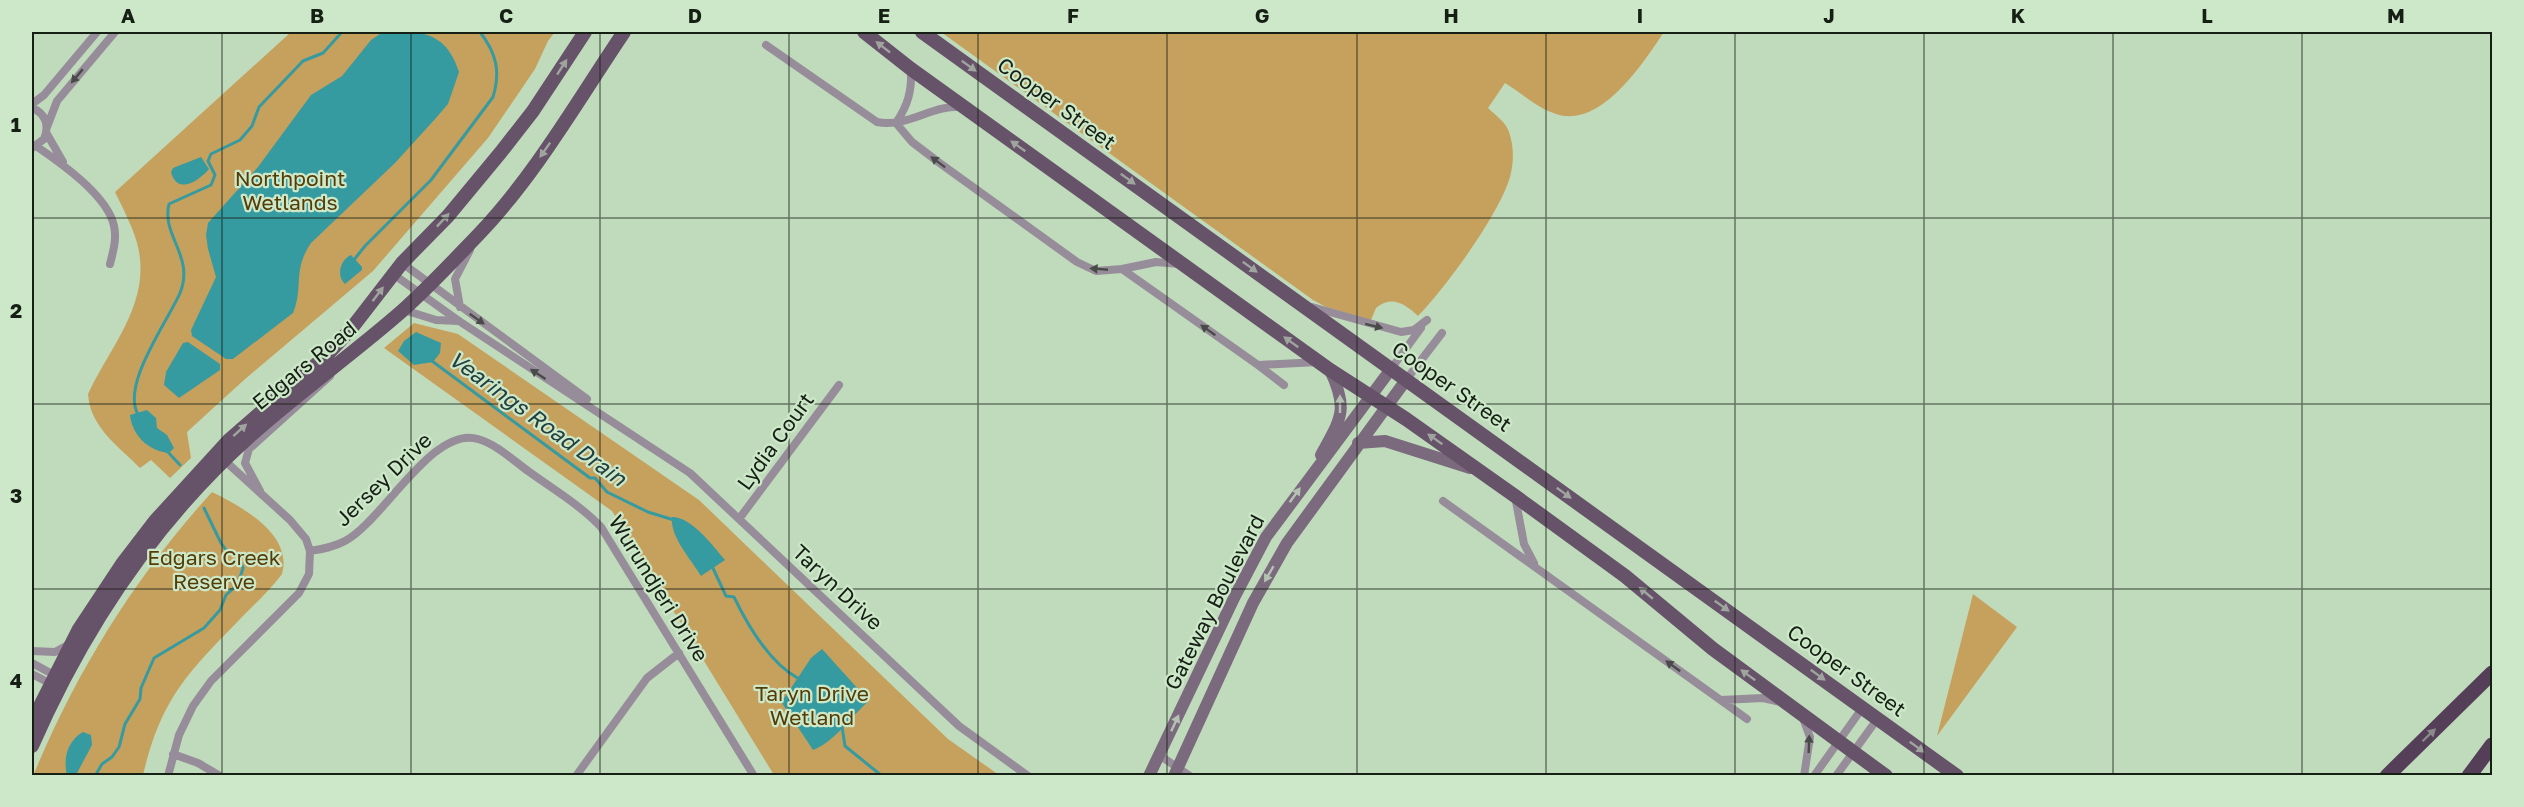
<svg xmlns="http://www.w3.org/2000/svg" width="2524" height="807" font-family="'Golos Text',sans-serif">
<rect width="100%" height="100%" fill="#c0dbbc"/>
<path fill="#c6a15d" d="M 291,32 L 555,32 L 548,41 L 535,69 L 488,138 L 373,271 L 244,380 L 187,432 L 191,458 L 170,478 L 151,460 L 140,468 C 118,446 90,427 88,394 C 111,345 153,301 137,243 C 132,225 123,209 115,192 Z
M 941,32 L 1664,32 C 1643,63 1601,129 1556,114 C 1536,108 1522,93 1505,83 L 1488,108 C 1495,115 1506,122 1509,132 C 1514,146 1514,162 1510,177 C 1499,215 1446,287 1418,316 C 1405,304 1392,295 1376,308 L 1371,320 L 1326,307 L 1313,300 Z
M 414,323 L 458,334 L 699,500 L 948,739 L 999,775 L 774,775 L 612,511 L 384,348 Z
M 212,492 C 242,507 293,534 282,574 C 270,590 255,604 241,618 C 187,674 162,697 143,775 L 33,776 C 77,670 135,577 212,492 Z
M 1973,594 L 2017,627 L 1937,736 Z"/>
<path fill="#369aa1" d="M 383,32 C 421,29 447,33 459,72 L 448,104 L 436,118 L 395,163 L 311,243 C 292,271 304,287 293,313 L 233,359 L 226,359 L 192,336 L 191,330 L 216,277 L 208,249 L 206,235 L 208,223 L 258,167 L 311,95 L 342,76 L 371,40 Z
M 201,157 L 209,169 C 198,182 177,195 171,172 L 173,168 Z
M 351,255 L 362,267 L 362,270 L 345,284 C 336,276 340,260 351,255 Z
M 416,332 L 441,343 L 440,353 L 433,362 L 414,365 L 398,351 L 404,341 Z
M 188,342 L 220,364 L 220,370 L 179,398 L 164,385 L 166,372 L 183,343 Z
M 147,410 L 156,418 L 157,428 L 167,435 L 174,448 L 169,453 C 148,451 132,435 130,415 Z
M 672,517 C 692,517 713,546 725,560 L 701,576 C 691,559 670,537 672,517 Z
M 822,649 L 869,701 C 850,717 836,741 813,750 L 780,700 L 785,697 L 811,658 Z
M 83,732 L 91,735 L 92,745 L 76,775 L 67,775 C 63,759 67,741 83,732 Z"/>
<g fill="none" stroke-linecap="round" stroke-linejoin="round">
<path stroke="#369aa1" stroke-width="3" d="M 353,261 L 365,246 L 431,180 L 493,97 C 501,71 496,53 480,32
M 432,361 L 590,478 L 595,478 L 607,492 L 648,512 L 674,520
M 139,416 C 119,387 168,321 180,293 C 195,256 161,236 169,204 L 211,185 L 215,175 L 208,161 L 211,154 L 240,140 L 252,126 L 259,107 L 303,61 L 323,53 L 342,32
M 167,451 L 180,465
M 711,564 L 726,596 L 734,597 C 748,626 771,664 799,679
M 842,727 L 845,746 L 882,776
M 95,776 L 102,764 L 112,757 L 119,747 L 125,724 L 140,699 L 141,688 L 154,658 L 204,628 L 220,610 L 226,595 L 238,584 L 243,568 L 237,554 L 226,550 L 221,543 L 204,508"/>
<path stroke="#978c99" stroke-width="8" d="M 766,45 L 877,122 C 908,128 932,104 963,107
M 32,104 L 44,95 L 97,32
M 32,108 C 45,113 50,125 44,139 L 32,148
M 896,123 L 912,142 L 941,164 L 1077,262 L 1096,271 L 1122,269 L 1258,365 L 1318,362
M 896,123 C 908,105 912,91 911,69
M 47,127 L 57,101 L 115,32
M 47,134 L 63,162
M 36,146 C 61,163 108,196 114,226 C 117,239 113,252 110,264
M 402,263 L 587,399
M 1122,269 L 1156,262 L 1180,264
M 393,274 L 459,321 L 690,473 L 959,726 L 1028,776
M 460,307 L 455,279 L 470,250
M 1312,307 L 1401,332 L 1414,330 L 1427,320
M 404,310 L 436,320 L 459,321
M 1258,365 L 1284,385
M 1391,369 L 1421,328
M 1406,380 L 1442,333
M 223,459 L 290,520 L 306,539 L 310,551
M 260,491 L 245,463 L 249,449 L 330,376
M 1515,496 L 1524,544 L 1534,563
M 1443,501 L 1747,719
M 739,519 L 839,385
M 32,651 L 55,652 L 68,645
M 32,663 L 58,677
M 32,674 L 53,685
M 1721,700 L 1763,698 L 1781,702
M 1803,718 L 1810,737 L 1804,776
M 173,754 L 198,763 L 220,776
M 1159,755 L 1190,776
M 168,776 L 179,735 L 193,706 L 211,681 L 299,593 L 309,574 L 310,551 C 322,549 334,547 345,541 C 383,521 433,425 478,439 C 496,444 513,460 528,471 C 553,489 580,505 601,527 L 754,776
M 576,776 L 647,678 L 679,653
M 1814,776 L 1863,707
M 1836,776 L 1878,718"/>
<path stroke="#7b6a7d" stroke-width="12" d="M 1358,443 L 1385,441 L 1470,468
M 1321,455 C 1341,418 1349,410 1330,370
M 1149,776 L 1235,596 L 1266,537 L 1391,369
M 1174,776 L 1253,603 L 1287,543 L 1406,380"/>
<path stroke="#665269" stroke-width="14" d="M 864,32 L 911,69 L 1330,370 L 1406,419 L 1515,496 L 1625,576 L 1713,649 L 1886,776
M 922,32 L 1957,776
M 32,722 L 79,629 L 122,564 L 155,521 L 229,440 L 327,355 L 351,329 L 402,263 L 448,216 L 501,152 L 533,111 L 585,32
M 32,746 C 83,629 154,522 250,436 C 299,392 353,354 402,311 C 429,287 454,260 479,234 C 536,174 578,100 624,32"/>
<path stroke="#543e58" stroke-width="15" d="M 2387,776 L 2492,673
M 2469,776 L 2492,745"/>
</g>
<defs><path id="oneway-solid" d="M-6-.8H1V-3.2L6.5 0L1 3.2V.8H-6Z" transform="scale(1.5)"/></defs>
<g fill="#9fa49e">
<use href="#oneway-solid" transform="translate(883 47) rotate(-142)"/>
<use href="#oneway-solid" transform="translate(969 66) rotate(36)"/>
<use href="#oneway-solid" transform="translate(562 67) rotate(-57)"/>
<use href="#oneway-solid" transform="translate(1018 146) rotate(-145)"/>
<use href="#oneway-solid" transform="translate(545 150) rotate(125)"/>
<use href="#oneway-solid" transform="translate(1128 179) rotate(36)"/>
<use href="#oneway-solid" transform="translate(443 220) rotate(-47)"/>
<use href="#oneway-solid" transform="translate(1250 267) rotate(36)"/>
<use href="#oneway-solid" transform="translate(378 294) rotate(-53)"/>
<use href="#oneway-solid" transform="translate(1291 342) rotate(-144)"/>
<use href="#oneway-solid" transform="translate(240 430) rotate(-42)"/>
<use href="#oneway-solid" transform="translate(1435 439) rotate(-145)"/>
<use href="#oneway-solid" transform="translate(1564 493) rotate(36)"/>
<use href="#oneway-solid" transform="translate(1646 593) rotate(-140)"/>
<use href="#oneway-solid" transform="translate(1722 606) rotate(36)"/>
<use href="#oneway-solid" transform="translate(1748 675) rotate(-144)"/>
<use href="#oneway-solid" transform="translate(1818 675) rotate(36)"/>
<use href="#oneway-solid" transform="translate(1917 747) rotate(36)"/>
</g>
<g fill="#494b49">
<use href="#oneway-solid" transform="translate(77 76) rotate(130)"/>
<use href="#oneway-solid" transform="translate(938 162) rotate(-143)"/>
<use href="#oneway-solid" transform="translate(1099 269) rotate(-175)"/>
<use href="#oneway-solid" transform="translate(477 319) rotate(35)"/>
<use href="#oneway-solid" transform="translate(1374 326) rotate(14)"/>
<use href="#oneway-solid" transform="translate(1208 330) rotate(-145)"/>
<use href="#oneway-solid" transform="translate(538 374) rotate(-147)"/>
<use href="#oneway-solid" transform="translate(1673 666) rotate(-144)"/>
<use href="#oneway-solid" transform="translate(1809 744) rotate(-88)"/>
</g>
<g fill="#b4c2b2">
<use href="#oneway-solid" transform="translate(1340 404) rotate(-90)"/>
<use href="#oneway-solid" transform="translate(1295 495) rotate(-54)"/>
<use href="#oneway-solid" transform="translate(1269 574) rotate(120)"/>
<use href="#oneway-solid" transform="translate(1175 723) rotate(-65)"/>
</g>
<use fill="#8a8a8b" href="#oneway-solid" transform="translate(2429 735) rotate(-44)"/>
<path fill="none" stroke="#151f14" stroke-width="1.5" stroke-opacity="0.55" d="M 222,32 L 222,776M 411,32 L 411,776M 600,32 L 600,776M 789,32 L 789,776M 978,32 L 978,776M 1167,32 L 1167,776M 1357,32 L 1357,776M 1546,32 L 1546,776M 1735,32 L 1735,776M 1924,32 L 1924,776M 2113,32 L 2113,776M 2302,32 L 2302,776M 32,218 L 2492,218M 32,404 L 2492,404M 32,589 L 2492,589"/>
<g text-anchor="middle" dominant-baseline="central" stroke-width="4.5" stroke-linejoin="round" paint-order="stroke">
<g font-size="21" fill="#151f14" stroke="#cde8c9">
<text transform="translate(1057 103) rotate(36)">Cooper Street</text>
<text transform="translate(304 365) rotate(-39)">Edgars Road</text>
<text transform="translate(1452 386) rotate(35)">Cooper Street</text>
<text transform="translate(775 441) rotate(-54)">Lydia Court</text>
<text transform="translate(383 479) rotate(-44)">Jersey Drive</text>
<text transform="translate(838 587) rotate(43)">Taryn Drive</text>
<text transform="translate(659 588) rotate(58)">Wurundjeri Drive</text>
<text transform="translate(1214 602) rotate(-63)">Gateway Boulevard</text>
<text transform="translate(1847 670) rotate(36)">Cooper Street</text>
</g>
<g font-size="21" fill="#543c07" stroke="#cde8c9">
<text x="290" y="178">Northpoint<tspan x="290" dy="24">Wetlands</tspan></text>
<text x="214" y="557">Edgars Creek<tspan x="214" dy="24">Reserve</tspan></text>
<text x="812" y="693">Taryn Drive<tspan x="812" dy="24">Wetland</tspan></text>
</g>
<g font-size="22" font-style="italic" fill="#224042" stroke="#cde8c9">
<text transform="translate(538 418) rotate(36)">Vearings Road Drain</text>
</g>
</g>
<rect width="2524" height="807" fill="none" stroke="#cde8c9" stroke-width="66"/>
<rect x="33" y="33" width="2458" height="741" fill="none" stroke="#151f14" stroke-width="2"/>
<g font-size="20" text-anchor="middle" font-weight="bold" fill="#151f14">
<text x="128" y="23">A</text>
<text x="317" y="23">B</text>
<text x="506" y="23">C</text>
<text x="695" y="23">D</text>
<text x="884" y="23">E</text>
<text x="1073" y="23">F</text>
<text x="1262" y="23">G</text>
<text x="1451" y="23">H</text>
<text x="1640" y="23">I</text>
<text x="1829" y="23">J</text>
<text x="2018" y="23">K</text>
<text x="2207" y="23">L</text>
<text x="2396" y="23">M</text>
<text x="16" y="132">1</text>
<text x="16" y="318">2</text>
<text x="16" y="503">3</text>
<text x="16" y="688">4</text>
</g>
</svg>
